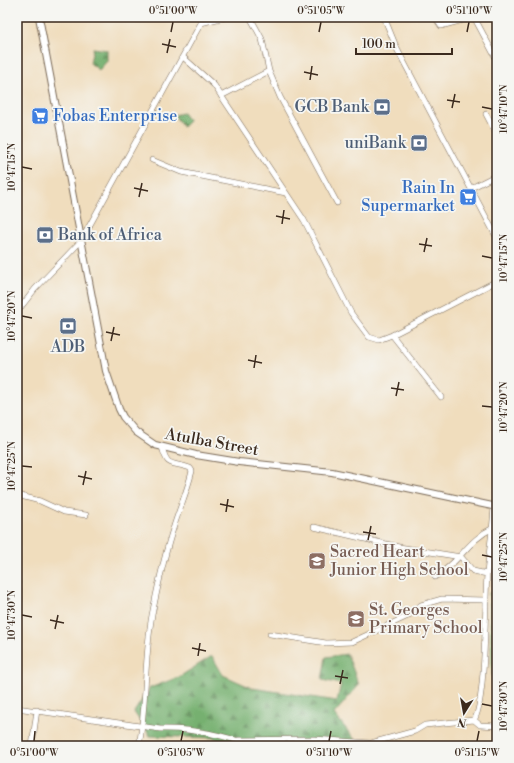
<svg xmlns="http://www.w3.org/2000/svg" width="514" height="763" font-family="'Libre Bodoni',serif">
<defs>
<pattern id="forest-firs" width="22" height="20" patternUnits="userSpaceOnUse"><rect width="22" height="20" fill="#76b06f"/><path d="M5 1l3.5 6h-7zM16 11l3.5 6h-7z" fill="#628f5b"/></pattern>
</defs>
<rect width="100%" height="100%" fill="#f6f6f2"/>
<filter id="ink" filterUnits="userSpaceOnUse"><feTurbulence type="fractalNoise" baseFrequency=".025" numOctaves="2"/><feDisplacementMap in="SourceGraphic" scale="8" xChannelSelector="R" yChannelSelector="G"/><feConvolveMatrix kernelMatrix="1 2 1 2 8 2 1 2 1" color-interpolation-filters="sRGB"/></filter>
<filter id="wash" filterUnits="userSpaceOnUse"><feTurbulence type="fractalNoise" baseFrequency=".012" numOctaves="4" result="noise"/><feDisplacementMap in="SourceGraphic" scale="16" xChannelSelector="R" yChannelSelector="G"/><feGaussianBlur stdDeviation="0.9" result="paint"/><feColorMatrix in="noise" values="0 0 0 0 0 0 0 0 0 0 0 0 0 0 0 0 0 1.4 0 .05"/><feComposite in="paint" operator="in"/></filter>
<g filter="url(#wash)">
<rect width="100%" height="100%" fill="#f0ddbd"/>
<path fill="#93cd81" stroke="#677c50" d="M 489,593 L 497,593 L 497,719 L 494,719 Z"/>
<path fill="url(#forest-firs)" stroke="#586d46" d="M 93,48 L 107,50 L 107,61 L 99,70 L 90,63 Z
M 183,113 L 189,121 L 183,127 L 174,115 Z
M 347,654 L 359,685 L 334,714 L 360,746 L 226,746 L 215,738 L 150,736 L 134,712 L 150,688 L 179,677 L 212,656 L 223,675 L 252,688 L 337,701 L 341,684 L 322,680 L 326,657 Z"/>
</g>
<g filter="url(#ink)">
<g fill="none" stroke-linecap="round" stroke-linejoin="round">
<defs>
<path id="minor" d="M 250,17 L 262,39 L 269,71 L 280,97 L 337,203
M 384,17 L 397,49 L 497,238
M 435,17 L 441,26 L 474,17 L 497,60
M 183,57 L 214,85 L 304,220 L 351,313 L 369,337 L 379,340 L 392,335 L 497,281
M 221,96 L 269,71
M 486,114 L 497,135
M 152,160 L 181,172 L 286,193
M 471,188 L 497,175
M 17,312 L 35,289 L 81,241 L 201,23 L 225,17
M 392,335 L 441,397
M 17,495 L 40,501 L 64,512 L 86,515
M 314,527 L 399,547 L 461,557 L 473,571 L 487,574
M 435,577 C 458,564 469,539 493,528
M 17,580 L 20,600
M 270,634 L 326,643 L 352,642 L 408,616 L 421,605 L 442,599 L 486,600
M 17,708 L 160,729 C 192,728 224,735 254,746
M 474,720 L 480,725 L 497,726
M 238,740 L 314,739 L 371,743 L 415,731 L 425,725 L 474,720 C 486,704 485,600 487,574 C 489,551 493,529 494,506
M 32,746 L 37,710
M 139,746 C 147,703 144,658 152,615 C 158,585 164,555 174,526 C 180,507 187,492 192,471 L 190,468 C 171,461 168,469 162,447"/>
<path id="tertiary" d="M 39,17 L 106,371 L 119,409 L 123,417 L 136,432 L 155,445 L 196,455 L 239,462 L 332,472 L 497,507"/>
</defs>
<use href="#minor" stroke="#7a6956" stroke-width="6"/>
<use href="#tertiary" stroke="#7a6956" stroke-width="8"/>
<use href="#minor" stroke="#fff" stroke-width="5"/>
<use href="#tertiary" stroke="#fff" stroke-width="6"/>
</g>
</g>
<path fill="none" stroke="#3b2a1e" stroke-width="1.5" d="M 171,32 L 173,22M 319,32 L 321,22M 467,32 L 469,22M 162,44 L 176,47M 167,53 L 170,39M 304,72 L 318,75M 310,80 L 312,66M 447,100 L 460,102M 482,107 L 492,109M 452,108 L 455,94M 22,167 L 32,169M 134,188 L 148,191M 139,197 L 142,183M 276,216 L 290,219M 282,224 L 284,210M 419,244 L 432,246M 424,252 L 427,238M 482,256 L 492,258M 22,316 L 32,318M 106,332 L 120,335M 111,341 L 114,327M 248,360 L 262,363M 254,368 L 256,355M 391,388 L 404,390M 396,396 L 399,382M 482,406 L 492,407M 22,466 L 32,467M 78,476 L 92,479M 83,485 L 86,471M 220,504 L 234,507M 226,512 L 228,499M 363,532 L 376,534M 368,540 L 371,526M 482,555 L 492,557M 22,615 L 32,617M 50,620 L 64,623M 55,629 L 58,615M 192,648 L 206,651M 198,656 L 200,643M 335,676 L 348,678M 340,684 L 343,670M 482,704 L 492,706M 34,741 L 35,731M 181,741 L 183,731M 329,741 L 331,731M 477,741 L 479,731"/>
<defs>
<symbol id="bank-square" viewBox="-11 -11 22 22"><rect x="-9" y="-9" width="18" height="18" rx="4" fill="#5c6f8a" stroke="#f6f6f2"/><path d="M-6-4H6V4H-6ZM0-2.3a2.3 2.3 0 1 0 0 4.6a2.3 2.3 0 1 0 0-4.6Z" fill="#fff"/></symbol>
<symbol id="supermarket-square" viewBox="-11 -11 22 22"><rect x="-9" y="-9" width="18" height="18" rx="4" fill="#3f7fe0" stroke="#f6f6f2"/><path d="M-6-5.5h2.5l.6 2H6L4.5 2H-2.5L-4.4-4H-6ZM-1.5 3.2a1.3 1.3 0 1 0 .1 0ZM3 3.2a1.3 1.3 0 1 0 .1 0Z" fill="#fff"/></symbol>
<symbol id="school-square" viewBox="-11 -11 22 22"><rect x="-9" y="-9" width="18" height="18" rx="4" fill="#8d6e63" stroke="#f6f6f2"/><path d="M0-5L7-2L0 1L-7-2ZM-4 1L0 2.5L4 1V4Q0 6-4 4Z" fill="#fff"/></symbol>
</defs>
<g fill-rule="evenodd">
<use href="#bank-square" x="372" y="97" width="20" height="20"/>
<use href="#supermarket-square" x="30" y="106" width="20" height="20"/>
<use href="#bank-square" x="409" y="133" width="20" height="20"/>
<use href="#supermarket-square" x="458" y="187" width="20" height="20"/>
<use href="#bank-square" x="35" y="225" width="20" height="20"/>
<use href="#bank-square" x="58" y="316" width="20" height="20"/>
<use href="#school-square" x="307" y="551" width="20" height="20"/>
<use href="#school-square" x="346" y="609" width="20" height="20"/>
</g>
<g text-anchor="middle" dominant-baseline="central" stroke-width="3.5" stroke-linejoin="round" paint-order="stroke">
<g font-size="16" fill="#4e5e75" stroke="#f6f6f2" text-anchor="end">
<text x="369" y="107">GCB Bank</text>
<text x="406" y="143">uniBank</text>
<text x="58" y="235" text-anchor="start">Bank of Africa</text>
<text x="68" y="347" text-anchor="middle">ADB</text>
</g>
<g font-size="16" fill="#366cbe" stroke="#f6f6f2" text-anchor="start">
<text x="53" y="116">Fobas Enterprise</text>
<text x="455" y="188" text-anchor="end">Rain In<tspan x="455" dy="18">Supermarket</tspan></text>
</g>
<g font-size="16" fill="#3b2a1e" stroke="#f6f6f2">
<text transform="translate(212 442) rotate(10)">Atulba Street</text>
</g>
<g font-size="16" fill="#785e54" stroke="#f6f6f2" text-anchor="start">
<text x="330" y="552">Sacred Heart<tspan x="330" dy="18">Junior High School</tspan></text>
<text x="369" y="610">St. Georges<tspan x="369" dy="18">Primary School</tspan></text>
</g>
</g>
<rect width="514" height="763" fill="none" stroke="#f6f6f2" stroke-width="44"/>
<g transform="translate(464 713) rotate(191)" stroke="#f6f6f2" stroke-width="3" paint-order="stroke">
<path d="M0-3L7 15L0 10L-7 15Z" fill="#3b2a1e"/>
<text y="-6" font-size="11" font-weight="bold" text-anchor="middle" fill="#3b2a1e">N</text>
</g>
<path d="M356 48v6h96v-6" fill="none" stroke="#3b2a1e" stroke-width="2"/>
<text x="362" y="48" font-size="12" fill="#3b2a1e" stroke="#f6f6f2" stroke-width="3" paint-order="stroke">100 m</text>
<rect x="22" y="22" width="470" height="719" fill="none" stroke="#3b2a1e" stroke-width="1.5"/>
<g font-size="10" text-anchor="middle" fill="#3b2a1e">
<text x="173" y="14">0°51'00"W</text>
<text x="321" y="14">0°51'05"W</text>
<text x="469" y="14">0°51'10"W</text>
<text transform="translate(503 109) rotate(-90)" y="4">10°47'10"N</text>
<text transform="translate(11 167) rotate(-90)" y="4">10°47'15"N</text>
<text transform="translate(503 258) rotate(-90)" y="4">10°47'15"N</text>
<text transform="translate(11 316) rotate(-90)" y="4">10°47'20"N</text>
<text transform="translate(503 407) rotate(-90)" y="4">10°47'20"N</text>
<text transform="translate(11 466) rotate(-90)" y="4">10°47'25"N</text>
<text transform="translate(503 557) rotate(-90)" y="4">10°47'25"N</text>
<text transform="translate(11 615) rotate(-90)" y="4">10°47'30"N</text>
<text transform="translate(503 706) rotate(-90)" y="4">10°47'30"N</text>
<text x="34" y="756">0°51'00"W</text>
<text x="181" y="756">0°51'05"W</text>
<text x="329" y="756">0°51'10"W</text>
<text x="477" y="756">0°51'15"W</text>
</g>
</svg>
